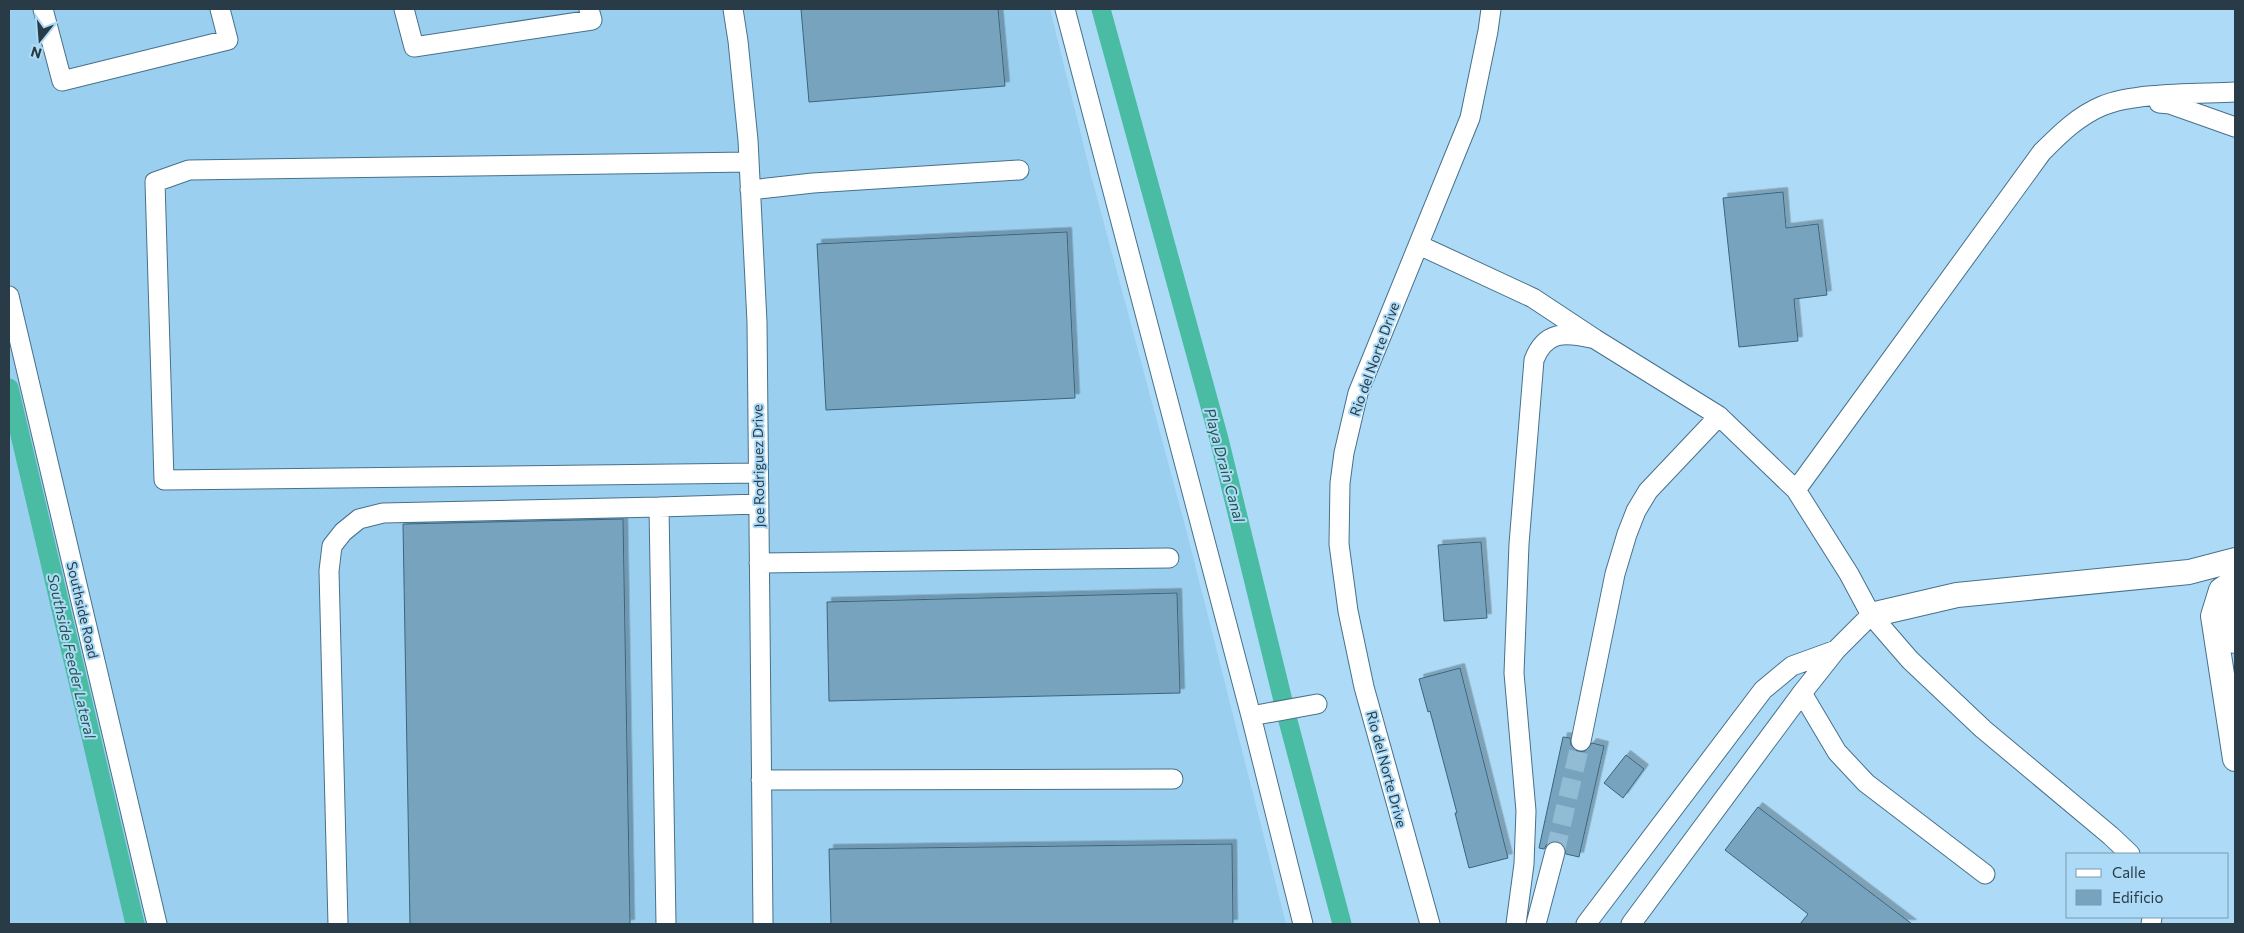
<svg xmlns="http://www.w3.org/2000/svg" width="2244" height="933" font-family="Commissioner,sans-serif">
<defs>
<filter id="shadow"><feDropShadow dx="4.5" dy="-4.5" stdDeviation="0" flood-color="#0004"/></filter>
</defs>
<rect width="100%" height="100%" fill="#addbf7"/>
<path fill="#9acfef" d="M 9,9 L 1050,9 L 1091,175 L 1187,533 L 1286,924 L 9,924 Z"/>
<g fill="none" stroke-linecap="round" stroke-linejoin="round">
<path stroke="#49bca3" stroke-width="19" d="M 1101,9 L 1219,439 L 1287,717 L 1342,924
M 9,388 L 135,924"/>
</g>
<path fill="#77a3be" stroke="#3a657e" filter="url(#shadow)" d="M 801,9 L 998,9 L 1005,86 L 809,102 Z
M 1783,192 L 1786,228 L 1818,224 L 1827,295 L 1794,299 L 1798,341 L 1739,347 L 1723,198 Z
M 1067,232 L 1075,398 L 826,410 L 817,244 Z
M 623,519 L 630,924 L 410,924 L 403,524 Z
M 1481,542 L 1487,618 L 1444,621 L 1438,545 Z
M 1177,593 L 1180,693 L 829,701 L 827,602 Z
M 1460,668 L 1508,858 L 1469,868 L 1455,813 L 1457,813 L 1430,711 L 1428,712 L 1419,679 Z
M 1563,737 L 1570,738 L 1571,745 L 1578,752 L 1585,751 L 1592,743 L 1604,746 L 1579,857 L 1566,854 L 1563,844 L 1557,841 L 1547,844 L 1544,849 L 1539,848 Z
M 1626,755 L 1644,769 L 1623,798 L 1604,783 Z
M 1758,807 L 1912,924 L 1800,924 L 1808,914 L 1725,850 Z
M 1232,844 L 1233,924 L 831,924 L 829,849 Z"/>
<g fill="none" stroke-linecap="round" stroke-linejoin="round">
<path stroke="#92bbd4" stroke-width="19" stroke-dasharray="19 9" stroke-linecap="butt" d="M 1555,852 L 1581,741"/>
<defs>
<path id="minor" d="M 43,9 L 62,81 L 228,40 L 220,9
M 404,9 L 414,47 L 592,20 L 589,9
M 733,9 L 738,41 L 748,140 L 757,322 L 763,924
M 1065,9 L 1251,716 L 1303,924
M 2159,103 L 2170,104 L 2235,127
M 749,162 L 189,170 L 155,182 L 164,480 L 758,473
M 750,190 L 813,183 L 1019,170
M 1419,245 L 1533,298 L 1595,339 L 1719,416 L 1796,490 L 1849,574 L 1871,615 L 1910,660 L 1983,729 L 2111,836 L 2130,854
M 9,296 L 157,924
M 1796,490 L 2042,152 C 2060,134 2078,116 2102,106 C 2135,92 2198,94 2235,92
M 759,563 L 1169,558
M 1802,693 L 1837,752 L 1866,783 L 1985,874
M 1251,716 L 1317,704
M 1581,741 L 1615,574 L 1627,534 L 1636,511 L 1648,491 L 1719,416
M 761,780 L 1173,779
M 338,924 L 329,571 L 332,546 L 343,532 L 359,519 L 383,513 L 659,507
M 666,924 L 659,507 L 758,504
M 1430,924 L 1364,687 L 1348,611 L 1339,544 L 1340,483 L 1344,453 L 1358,393 L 1470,118 L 1488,31 L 1491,9
M 1516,924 L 1524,864 L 1526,811 L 1514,673 L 1519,544 L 1534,360 C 1545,331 1565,332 1591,338
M 1536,924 L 1555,852
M 1586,924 L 1763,690 L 1792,666 L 1836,650
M 1631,924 L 1802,693 L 1836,650 L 1871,615
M 2151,924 L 2152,917"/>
<path id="major" d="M 2235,581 L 2221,590 L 2213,616 L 2235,759
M 2235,607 L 2230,612 L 2235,641
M 1871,615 L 1957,595 L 2189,572 L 2235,560"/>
</defs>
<use href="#minor" stroke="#47718b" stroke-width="21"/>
<use href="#major" stroke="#47718b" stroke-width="26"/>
<use href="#minor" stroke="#fff" stroke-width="19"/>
<use href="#major" stroke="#fff" stroke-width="24"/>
</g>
<g text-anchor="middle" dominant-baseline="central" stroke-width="4" stroke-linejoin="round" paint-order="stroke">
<g font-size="14" fill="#283b46" stroke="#addbf7">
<text transform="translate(1374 359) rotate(-70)">Rio del Norte Drive</text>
<text transform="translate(758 466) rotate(-91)">Joe Rodriguez Drive</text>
<text transform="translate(83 610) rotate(77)">Southside Road</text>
<text transform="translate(1387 769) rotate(75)">Rio del Norte Drive</text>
</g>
<g font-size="15" font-style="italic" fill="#25554a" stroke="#addbf7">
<text transform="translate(1225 465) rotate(75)">Playa Drain Canal</text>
<text transform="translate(72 656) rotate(77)">Southside Feeder Lateral</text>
</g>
</g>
<rect width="2244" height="933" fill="none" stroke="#283b46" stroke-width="20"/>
<rect x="2066" y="853" width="162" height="65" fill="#addbf7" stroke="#789bb0"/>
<rect x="2076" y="869" width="25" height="8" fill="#ffffff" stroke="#789bb0"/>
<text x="2112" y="878" font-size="15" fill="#283b46">Calle</text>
<rect x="2076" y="890" width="25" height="15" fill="#77a3be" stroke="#789bb0"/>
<text x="2112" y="903" font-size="15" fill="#283b46">Edificio</text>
<g transform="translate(40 40) rotate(197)" stroke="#addbf7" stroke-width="4" paint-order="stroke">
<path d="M0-4L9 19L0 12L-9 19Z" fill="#283b46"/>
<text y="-8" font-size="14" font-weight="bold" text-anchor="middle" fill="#283b46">N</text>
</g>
</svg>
